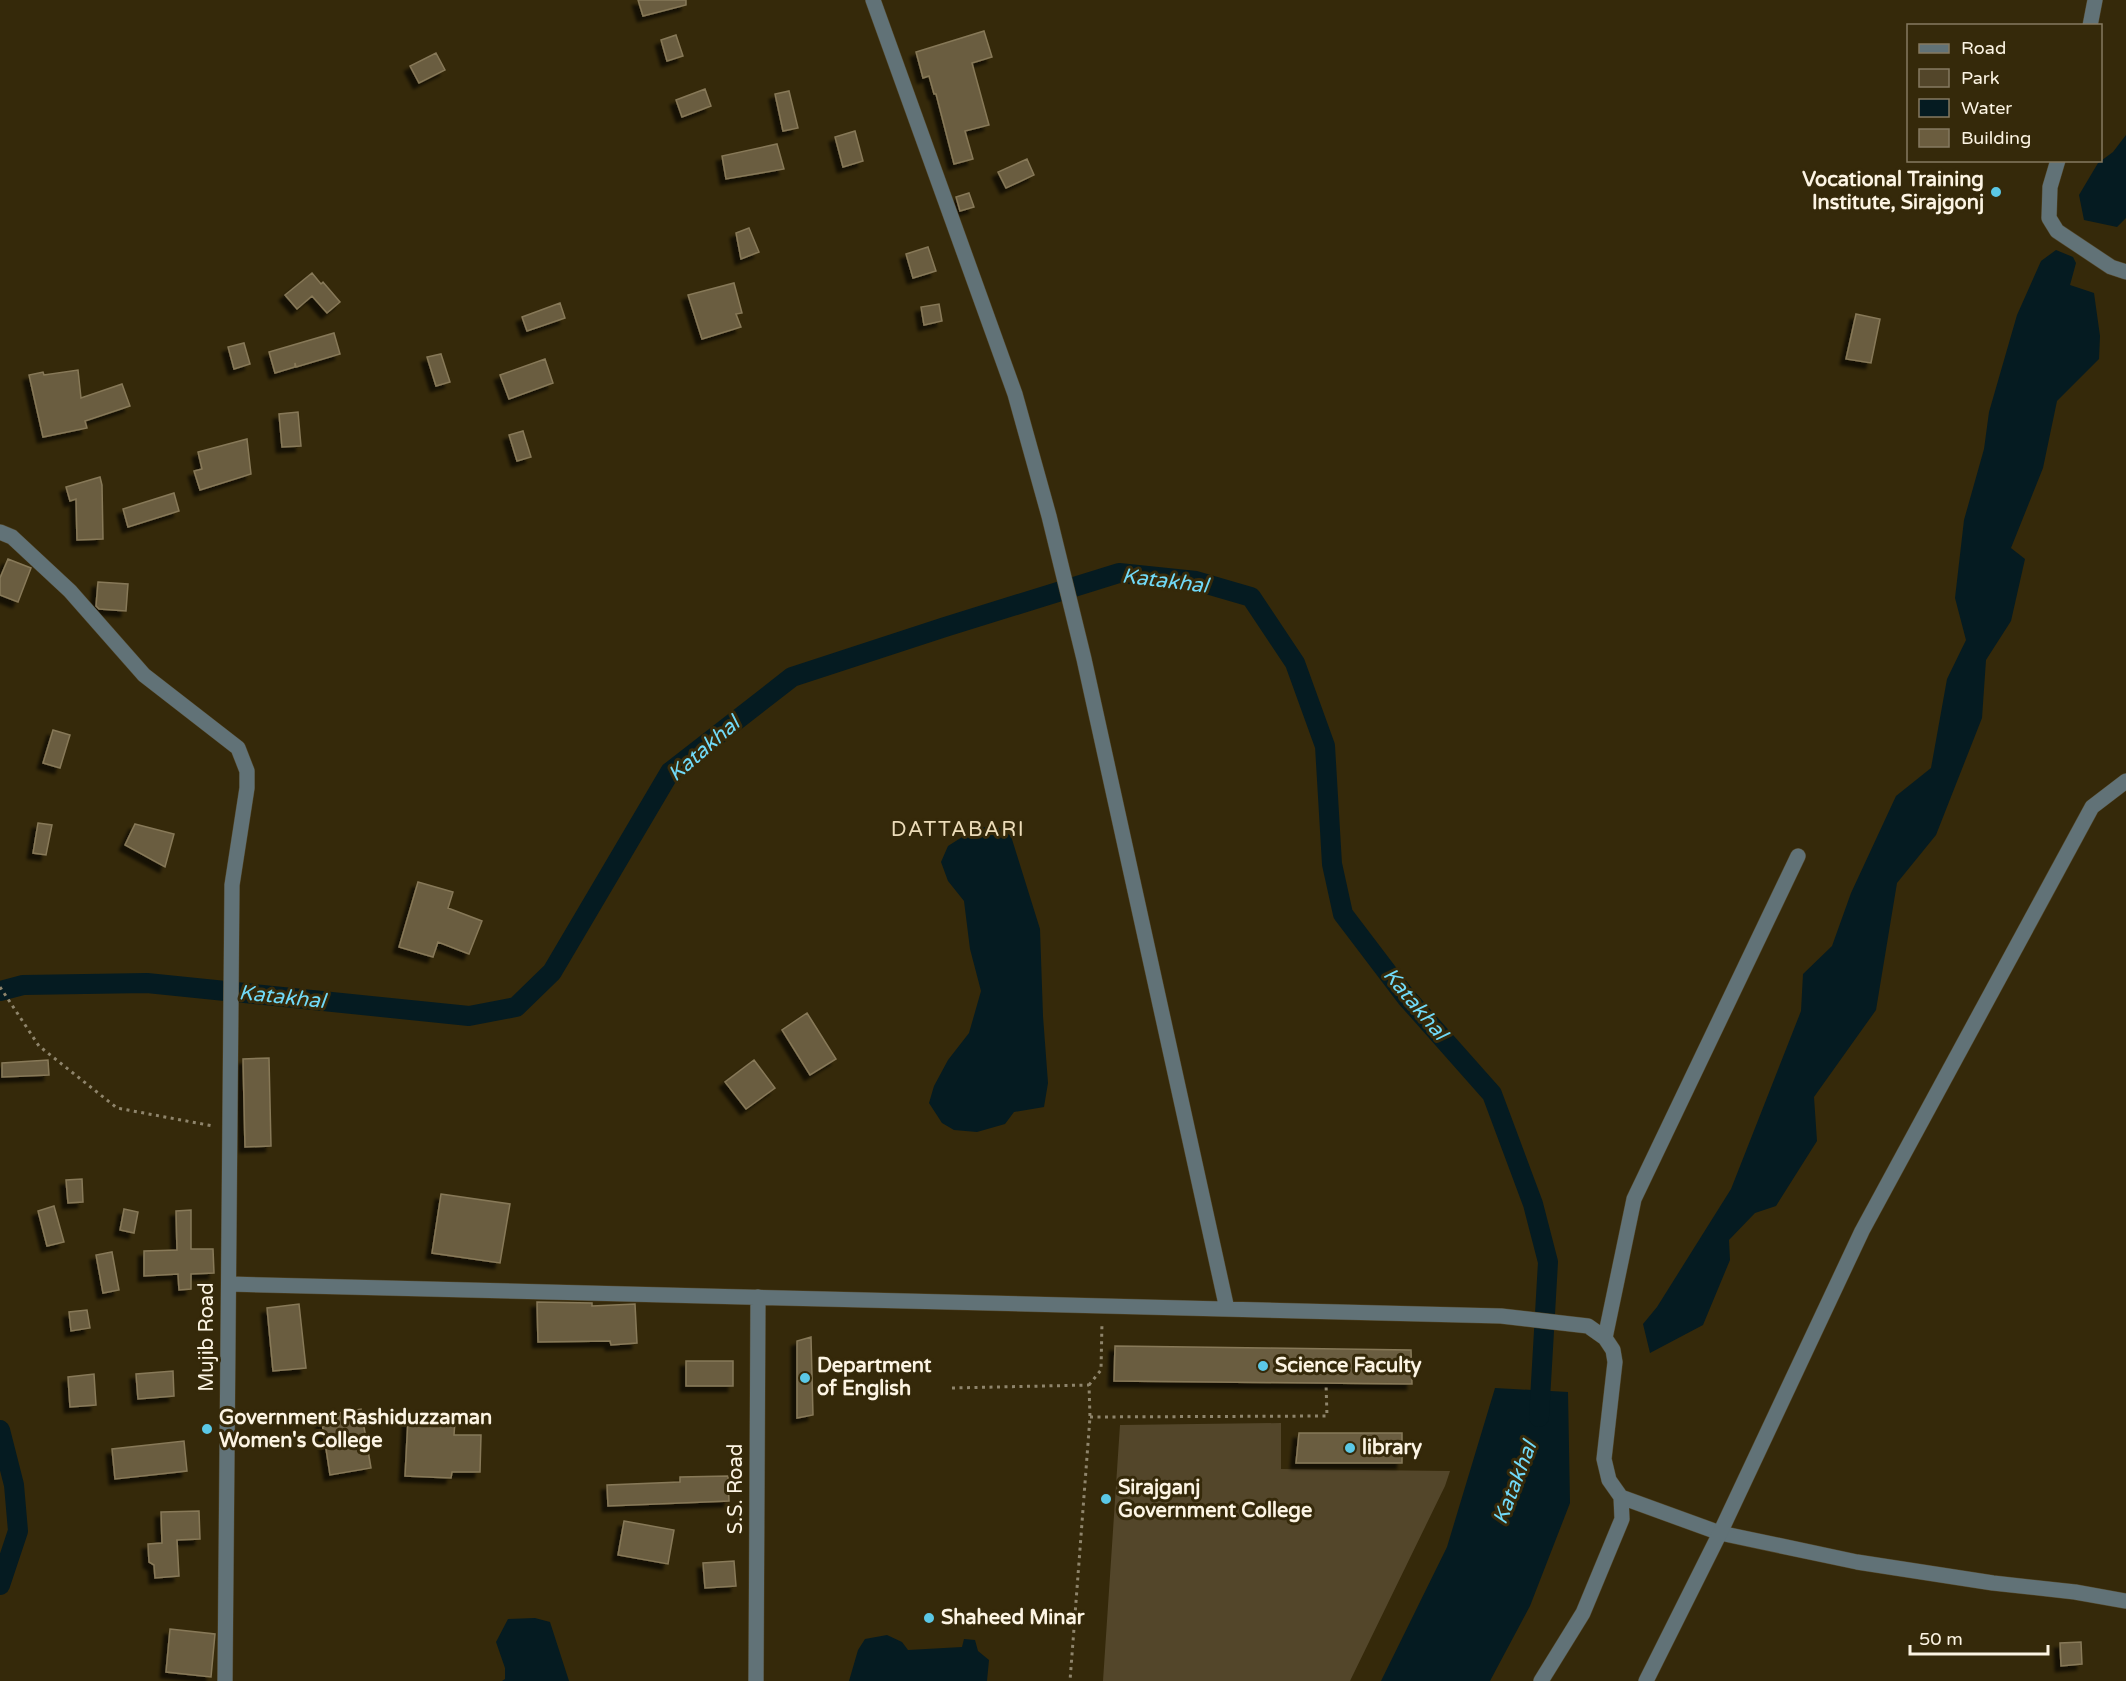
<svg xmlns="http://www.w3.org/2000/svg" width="2126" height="1681" font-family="'Varela Round',sans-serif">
<defs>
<filter id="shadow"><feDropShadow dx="-5.5" dy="5.5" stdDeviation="1.5" flood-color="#0009"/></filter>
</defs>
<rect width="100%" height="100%" fill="#35290a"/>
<path fill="#53462a" d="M 1281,1423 L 1281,1469 L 1450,1471 L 1445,1486 L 1350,1681 L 1103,1681 L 1120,1425 Z"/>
<path fill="#051b21" d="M 2126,135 L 2126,218 L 2117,227 L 2084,220 L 2079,195 L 2098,163 L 2113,152 Z
M 2056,250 L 2073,257 L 2076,263 L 2070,285 L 2094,293 L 2100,336 L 2099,359 L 2057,401 L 2043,468 L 2011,548 L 2025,559 L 2011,621 L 1986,660 L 1982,718 L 1936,835 L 1897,883 L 1876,1010 L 1814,1097 L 1817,1141 L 1776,1206 L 1755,1213 L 1729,1240 L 1730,1260 L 1703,1325 L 1650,1353 L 1643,1324 L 1657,1307 L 1731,1189 L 1801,1011 L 1803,974 L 1832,946 L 1851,893 L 1896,796 L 1931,768 L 1947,679 L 1966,640 L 1955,598 L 1964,520 L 1984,449 L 1989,412 L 2017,315 L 2041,261 Z
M 994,824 L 1011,836 L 1040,929 L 1043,1016 L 1048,1083 L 1044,1107 L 1014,1112 L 1005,1124 L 977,1132 L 954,1130 L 942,1123 L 929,1103 L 934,1086 L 948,1060 L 969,1033 L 981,991 L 970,949 L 964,901 L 948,881 L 941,862 L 948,846 L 970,832 Z
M 1495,1388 L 1568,1392 L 1570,1503 L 1530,1606 L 1490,1681 L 1381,1681 L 1447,1547 Z
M 535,1618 L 550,1622 L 569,1681 L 502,1681 L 505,1679 L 505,1668 L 496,1642 L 508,1619 Z
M 887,1635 L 902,1642 L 908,1650 L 962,1647 L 964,1639 L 975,1640 L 978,1651 L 989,1660 L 987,1681 L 849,1681 L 858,1650 L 865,1639 Z"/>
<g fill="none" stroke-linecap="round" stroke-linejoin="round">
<path stroke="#051b21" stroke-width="20" d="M 0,991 L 23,985 L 147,983 L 469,1016 L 516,1007 L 552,972 L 670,772 L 792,677 L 945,627 L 1119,573 L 1196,581 L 1251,597 L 1295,663 L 1325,746 L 1332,864 L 1343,914 L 1406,997 L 1492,1094 L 1533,1204 L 1548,1262 L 1539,1417
M 0,1430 L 14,1485 L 18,1531 L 0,1585"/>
</g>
<path fill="#6b5d3f" stroke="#877959" stroke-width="1.5" filter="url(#shadow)" d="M 638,0 L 686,0 L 686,5 L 643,16 Z
M 984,31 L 992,57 L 972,63 L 989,125 L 965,131 L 973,159 L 954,164 L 936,94 L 934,94 L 929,76 L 923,78 L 916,52 Z
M 676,35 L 683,56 L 667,61 L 661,40 Z
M 436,53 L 445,70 L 419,83 L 410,66 Z
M 705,89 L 711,106 L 682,117 L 676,100 Z
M 789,91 L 798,128 L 783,131 L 775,94 Z
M 855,131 L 863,161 L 843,167 L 835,137 Z
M 777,144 L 784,169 L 726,179 L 722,156 Z
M 1027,159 L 1034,175 L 1006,188 L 998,172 Z
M 969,193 L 974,207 L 960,211 L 956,197 Z
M 749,228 L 759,252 L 741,259 L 736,233 Z
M 928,247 L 936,271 L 913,278 L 906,254 Z
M 312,273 L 321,284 L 323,282 L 340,302 L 327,313 L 312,296 L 297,309 L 285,295 Z
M 734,283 L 742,313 L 736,314 L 741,327 L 702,339 L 688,295 Z
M 560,303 L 565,318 L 527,331 L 522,317 Z
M 939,304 L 942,321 L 924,325 L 921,307 Z
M 1856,314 L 1880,319 L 1871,363 L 1846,359 Z
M 334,333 L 340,354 L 296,367 L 295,363 L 295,367 L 275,373 L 269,352 Z
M 244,343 L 250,364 L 234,369 L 228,347 Z
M 441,354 L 450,382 L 436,386 L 427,357 Z
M 545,359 L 553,383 L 509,399 L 500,375 Z
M 78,370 L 81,398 L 122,384 L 130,406 L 85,421 L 87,428 L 43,437 L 29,375 L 43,372 L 44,375 Z
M 298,412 L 301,446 L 282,447 L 279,414 Z
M 523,431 L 531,457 L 517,461 L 509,435 Z
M 247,439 L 251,474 L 200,490 L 194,471 L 202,469 L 198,452 Z
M 100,477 L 102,485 L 103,539 L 77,540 L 76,499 L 70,501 L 66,487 Z
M 174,493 L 179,511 L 128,527 L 123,509 Z
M 8,559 L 31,568 L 18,602 L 0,595 L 0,578 Z
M 98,582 L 128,584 L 126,611 L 99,609 L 96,606 Z
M 53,730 L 70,735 L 60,768 L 43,763 Z
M 38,823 L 52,825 L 46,855 L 33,853 Z
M 135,824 L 174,834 L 165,867 L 125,845 Z
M 418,882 L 453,892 L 448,908 L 482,921 L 469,954 L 438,942 L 433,957 L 399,947 Z
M 807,1013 L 836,1059 L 810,1075 L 782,1030 Z
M 269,1058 L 271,1146 L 245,1147 L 243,1059 Z
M 48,1060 L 49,1075 L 2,1077 L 2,1063 Z
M 754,1060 L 775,1088 L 746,1109 L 725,1082 Z
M 82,1179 L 83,1202 L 68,1203 L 66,1180 Z
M 441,1194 L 510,1204 L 500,1263 L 432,1253 Z
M 54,1206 L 64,1242 L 47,1246 L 38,1211 Z
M 124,1209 L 138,1212 L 134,1233 L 120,1230 Z
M 191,1210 L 191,1249 L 213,1249 L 214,1273 L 191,1274 L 191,1289 L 179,1290 L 178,1274 L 144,1276 L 144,1251 L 177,1250 L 176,1211 Z
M 112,1252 L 119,1290 L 103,1293 L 96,1255 Z
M 537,1302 L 592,1303 L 592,1306 L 635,1304 L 637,1343 L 611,1345 L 610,1341 L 538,1342 Z
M 299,1304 L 306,1368 L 273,1371 L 267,1308 Z
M 87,1310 L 90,1328 L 71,1331 L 69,1312 Z
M 811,1337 L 813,1415 L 797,1418 L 797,1341 Z
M 1115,1346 L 1411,1350 L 1412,1384 L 1114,1381 Z
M 686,1361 L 733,1361 L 733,1386 L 686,1386 Z
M 173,1371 L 174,1396 L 138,1399 L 136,1374 Z
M 94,1374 L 96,1405 L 70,1407 L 68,1377 Z
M 361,1409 L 371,1468 L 330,1475 L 321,1416 Z
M 408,1419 L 455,1421 L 454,1435 L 481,1435 L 480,1472 L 452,1472 L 451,1478 L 405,1476 Z
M 1299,1433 L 1402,1433 L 1402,1463 L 1296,1463 Z
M 184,1441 L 187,1471 L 115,1479 L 112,1449 Z
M 728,1476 L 729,1501 L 608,1506 L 607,1485 L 680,1482 L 680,1477 Z
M 199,1511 L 200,1539 L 177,1540 L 179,1576 L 155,1578 L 154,1565 L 149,1562 L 148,1544 L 162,1543 L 161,1512 Z
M 624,1521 L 674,1530 L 668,1564 L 618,1555 Z
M 734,1561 L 736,1586 L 705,1588 L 703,1563 Z
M 170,1629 L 215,1634 L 211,1677 L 166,1672 Z
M 2081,1642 L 2082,1664 L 2061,1666 L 2060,1643 Z"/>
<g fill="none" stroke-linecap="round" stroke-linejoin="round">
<defs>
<path id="minor" d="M 873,0 L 1015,394 L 1049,516 L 1084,659 L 1227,1309
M 2090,26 L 2095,0
M 2058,160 L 2050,187 L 2049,218 L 2057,231 L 2111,267 L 2126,272
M 0,532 L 12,537 L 70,591 L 144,675 L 238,748 L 247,771 L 247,788 L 232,885 L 225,1681
M 229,1284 L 1501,1316 L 1588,1326 L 1605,1338 L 1613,1350 L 1615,1362 L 1604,1459 L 1609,1480 L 1621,1497 L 1720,1533 L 1857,1562 L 1993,1583 L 2075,1592 L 2126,1601
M 1605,1338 L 1634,1199 L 1798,856
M 756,1681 L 758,1297
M 1541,1681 L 1583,1613 L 1622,1519 L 1621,1497"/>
<path id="tertiary" d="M 1646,1681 L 1720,1533 L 1862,1231 L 2092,807 L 2126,781"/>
</defs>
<use href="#minor" stroke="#514528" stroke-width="16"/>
<use href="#tertiary" stroke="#514528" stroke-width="16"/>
<path stroke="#8f856c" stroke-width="3" stroke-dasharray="3 4.5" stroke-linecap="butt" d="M 0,987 L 39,1046 L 117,1108 L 213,1126
M 1089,1385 L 1101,1370 L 1102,1322
M 952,1388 L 1089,1385 L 1090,1417 L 1070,1681
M 1090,1417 L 1327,1416 L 1326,1383"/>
<use href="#minor" stroke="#617277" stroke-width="15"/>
<use href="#tertiary" stroke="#617277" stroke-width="15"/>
</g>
<g fill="#5bc8e6" stroke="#35290a" stroke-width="2">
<circle cx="1996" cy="192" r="6"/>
<circle cx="1263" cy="1366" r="6"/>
<circle cx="805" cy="1378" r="6"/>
<circle cx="207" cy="1429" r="6"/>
<circle cx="1350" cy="1448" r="6"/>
<circle cx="1106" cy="1499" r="6"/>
<circle cx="929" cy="1618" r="6"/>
</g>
<g text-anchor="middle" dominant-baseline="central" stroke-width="6" stroke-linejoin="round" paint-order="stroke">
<g font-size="20" font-weight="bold" fill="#fcf4e3" stroke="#35290a" text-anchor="start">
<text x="1984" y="180" text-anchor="end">Vocational Training<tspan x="1984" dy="23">Institute, Sirajgonj</tspan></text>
<text x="817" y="1366">Department<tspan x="817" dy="23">of English</tspan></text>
<text x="1275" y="1366">Science Faculty</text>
<text x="219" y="1418">Government Rashiduzzaman<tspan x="219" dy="23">Women's College</tspan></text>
<text x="1362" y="1448">library</text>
<text x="1118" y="1488">Sirajganj<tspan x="1118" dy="23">Government College</tspan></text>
<text x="941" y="1618">Shaheed Minar</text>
</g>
<g font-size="20" fill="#fcf4e3" stroke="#35290a">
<text transform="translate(207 1337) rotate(-90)">Mujib Road</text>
<text transform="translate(736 1489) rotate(-90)">S.S. Road</text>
</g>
<g font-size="21" font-style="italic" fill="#71daf8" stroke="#35290a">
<text transform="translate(1165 581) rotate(7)">Katakhal</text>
<text transform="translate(704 749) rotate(-41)">Katakhal</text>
<text transform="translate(282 997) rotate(6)">Katakhal</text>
<text transform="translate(1415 1004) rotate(50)">Katakhal</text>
<text transform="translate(1515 1483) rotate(-69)">Katakhal</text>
</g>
<g font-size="21" letter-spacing="1.5" fill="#ecdcb9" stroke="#35290a">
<text x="958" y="829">DATTABARI</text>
</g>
</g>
<rect x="1907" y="24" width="195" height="138" fill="#35290a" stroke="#857a61" stroke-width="1.5"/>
<rect x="1919" y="44" width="30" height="9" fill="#617277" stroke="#857a61" stroke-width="1.5"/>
<text x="1961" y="54" font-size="18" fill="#fcf4e3">Road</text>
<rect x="1919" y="69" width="30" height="18" fill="#53462a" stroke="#857a61" stroke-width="1.5"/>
<text x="1961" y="84" font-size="18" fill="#fcf4e3">Park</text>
<rect x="1919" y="99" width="30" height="18" fill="#051b21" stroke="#857a61" stroke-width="1.5"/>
<text x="1961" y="114" font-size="18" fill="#fcf4e3">Water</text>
<rect x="1919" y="129" width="30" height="18" fill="#6b5d3f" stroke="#857a61" stroke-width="1.5"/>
<text x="1961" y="144" font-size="18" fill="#fcf4e3">Building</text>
<path d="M1910 1645v9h138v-9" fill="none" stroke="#fcf4e3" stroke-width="3"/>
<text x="1919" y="1645" font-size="18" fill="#fcf4e3" stroke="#35290a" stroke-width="4.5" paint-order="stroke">50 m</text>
</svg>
